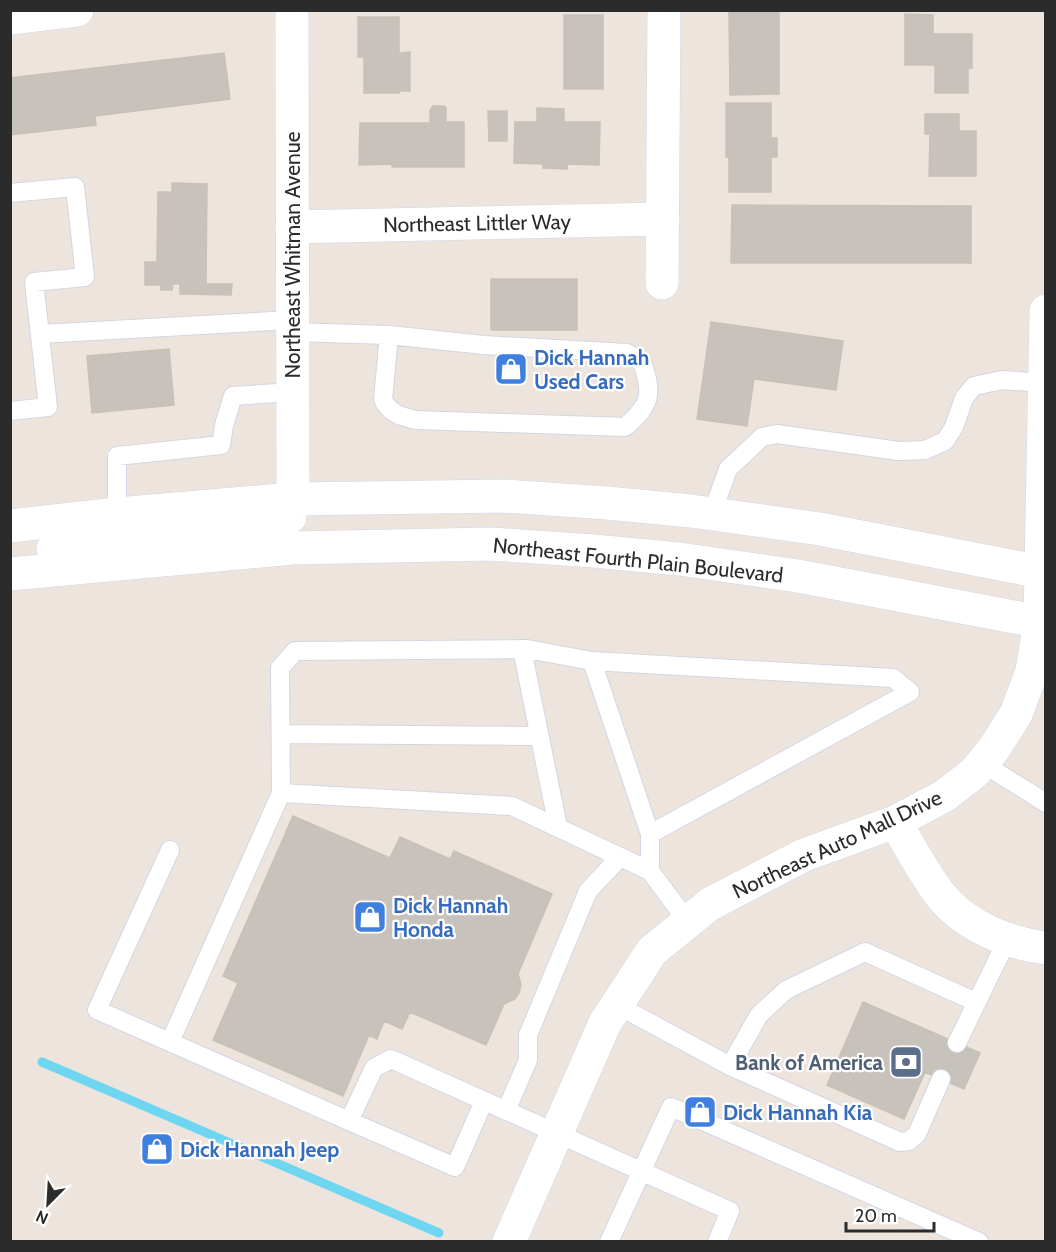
<svg xmlns="http://www.w3.org/2000/svg" width="1056" height="1252" font-family="Cabin,sans-serif">
<rect width="100%" height="100%" fill="#ede5dd"/>
<g fill="none" stroke-linecap="round" stroke-linejoin="round">
<path stroke="#6ed6f1" stroke-width="9" d="M 42,1062 L 439,1233"/>
</g>
<path fill="#c8c2bc" stroke="#c8c1b6" stroke-width="1.5" d="M 779,10 L 779,94 L 730,95 L 729,11 Z
M 905,14 L 933,15 L 933,34 L 972,34 L 972,68 L 968,68 L 968,93 L 935,93 L 935,65 L 905,65 Z
M 564,15 L 603,15 L 603,89 L 564,89 Z
M 358,17 L 399,17 L 399,53 L 410,52 L 410,91 L 399,91 L 399,93 L 364,93 L 364,57 L 358,57 Z
M 224,53 L 230,99 L 95,116 L 96,125 L 10,135 L 10,78 Z
M 726,103 L 771,103 L 771,138 L 777,138 L 777,157 L 771,157 L 771,192 L 729,192 L 729,157 L 726,157 Z
M 433,106 L 444,106 L 446,108 L 446,122 L 464,122 L 464,167 L 392,167 L 392,164 L 359,165 L 360,123 L 430,123 L 430,110 Z
M 537,108 L 564,109 L 564,122 L 600,122 L 599,165 L 567,164 L 567,169 L 543,168 L 543,164 L 514,163 L 515,122 L 537,122 Z
M 488,111 L 507,111 L 507,141 L 489,141 Z
M 925,114 L 959,114 L 959,131 L 976,131 L 976,176 L 929,176 L 930,134 L 925,134 Z
M 172,183 L 207,184 L 206,284 L 232,284 L 231,295 L 180,294 L 180,284 L 173,284 L 172,290 L 161,290 L 161,285 L 145,285 L 145,262 L 157,262 L 158,192 L 172,192 Z
M 732,205 L 971,206 L 971,263 L 731,263 Z
M 491,279 L 577,279 L 577,330 L 491,330 Z
M 711,322 L 843,341 L 836,390 L 754,379 L 747,426 L 697,419 Z
M 169,349 L 174,405 L 92,413 L 87,356 Z
M 293,816 L 390,858 L 400,837 L 450,859 L 454,851 L 552,894 L 518,974 L 521,985 L 519,993 L 515,999 L 504,1004 L 486,1045 L 410,1012 L 402,1029 L 384,1021 L 377,1039 L 369,1035 L 343,1096 L 213,1040 L 238,983 L 223,976 Z
M 863,1002 L 980,1053 L 964,1089 L 925,1072 L 904,1119 L 827,1085 Z"/>
<g fill="none" stroke-linecap="round" stroke-linejoin="round">
<defs>
<path id="service" d="M 10,193 L 75,187 L 85,277 L 34,282 L 48,407 L 10,411
M 293,332 L 389,335 L 484,345 L 627,353 L 642,362 C 653,394 651,405 625,427 L 416,420 C 402,417 388,413 383,399 L 389,335
M 40,334 L 292,320
M 117,514 L 117,456 L 221,445 L 224,425 L 233,396 L 293,392
M 712,514 L 728,469 L 762,437 L 777,434 L 899,451 L 925,450 L 945,441 L 954,427 L 964,398 L 974,386 L 1002,380 L 1044,383
M 522,649 L 558,827
M 592,661 L 650,834
M 281,734 L 539,736
M 982,763 L 1046,803
M 281,793 L 280,668 L 295,651 L 527,649 L 592,661 L 893,678 L 910,692 L 650,834 L 650,871
M 170,850 L 97,1010 L 349,1121 L 374,1068 L 391,1059 L 730,1211 L 717,1242
M 617,1005 L 730,1066 L 900,1142 L 909,1141 L 917,1134 L 941,1079
M 170,1042 L 281,793 L 512,806 L 650,871 L 688,922
M 957,1043 L 1007,940
M 730,1066 L 759,1015 L 786,990 L 865,952 L 976,1002
M 506,1111 L 528,1060 L 528,1035 L 588,891 L 620,857
M 349,1121 L 455,1167 L 484,1101
M 609,1242 L 671,1107 L 979,1242"/>
<path id="minor" d="M 292,10 L 293,499
M 10,18 L 77,10
M 292,227 L 663,219
M 662,283 L 664,10
M 895,822 C 909,845 922,870 938,892 C 963,925 1006,943 1046,948"/>
<path id="tertiary" d="M 509,1242 L 605,1023 L 652,951 L 710,904 L 804,855 L 895,822 L 944,796 L 974,773 L 993,750 L 1016,714 L 1032,671 L 1040,622 L 1046,311"/>
<path id="secondary" d="M 10,526 L 117,514 L 293,499 L 503,496 L 607,503 L 691,511 L 820,529 L 1046,573
M 53,549 L 279,523 L 290,517 L 291,509
M 10,574 L 293,548 L 491,544 L 594,551 L 679,559 L 798,576 L 1046,623"/>
</defs>
<use href="#service" stroke="#d2d6e4" stroke-width="20"/>
<use href="#minor" stroke="#d2d6e4" stroke-width="34"/>
<use href="#tertiary" stroke="#d2d6e4" stroke-width="34"/>
<use href="#secondary" stroke="#d2d6e4" stroke-width="34"/>
<use href="#service" stroke="#fff" stroke-width="18"/>
<use href="#minor" stroke="#fff" stroke-width="33"/>
<use href="#tertiary" stroke="#fff" stroke-width="33"/>
<use href="#secondary" stroke="#fff" stroke-width="33"/>
</g>
<defs>
<symbol id="shop-square" viewBox="-11 -11 22 22"><rect x="-9" y="-9" width="18" height="18" rx="4" fill="#3f7fe0" stroke="#fff"/><path d="M-5-2.5h2.3a2.7 3.5 0 0 1 5.4 0H5L5.5 6h-11ZM-1.5-2.5h3a1.5 2.3 0 0 0-3 0Z" fill="#fff"/></symbol>
<symbol id="bank-square" viewBox="-11 -11 22 22"><rect x="-9" y="-9" width="18" height="18" rx="4" fill="#5c6f8a" stroke="#fff"/><path d="M-6-4H6V4H-6ZM0-2.3a2.3 2.3 0 1 0 0 4.6a2.3 2.3 0 1 0 0-4.6Z" fill="#fff"/></symbol>
</defs>
<g fill-rule="evenodd">
<use href="#shop-square" x="492" y="350" width="38" height="38"/>
<use href="#shop-square" x="351" y="898" width="38" height="38"/>
<use href="#bank-square" x="887" y="1043" width="38" height="38"/>
<use href="#shop-square" x="681" y="1093" width="38" height="38"/>
<use href="#shop-square" x="138" y="1130" width="38" height="38"/>
</g>
<g text-anchor="middle" dominant-baseline="central" stroke-width="4.5" stroke-linejoin="round" paint-order="stroke">
<g font-size="21" fill="#2b2b2b" stroke="#fff">
<text transform="translate(477 223) rotate(-1)">Northeast Littler Way</text>
<text transform="translate(292 255) rotate(-90)">Northeast Whitman Avenue</text>
<text transform="translate(638 560) rotate(6)">Northeast Fourth Plain Boulevard</text>
<text transform="translate(837 844) rotate(-25)">Northeast Auto Mall Drive</text>
</g>
<g font-size="21" font-weight="bold" fill="#366cbe" stroke="#fff" text-anchor="start">
<text x="534" y="357">Dick Hannah<tspan x="534" dy="24">Used Cars</tspan></text>
<text x="393" y="905">Dick Hannah<tspan x="393" dy="24">Honda</tspan></text>
<text x="723" y="1112">Dick Hannah Kia</text>
<text x="180" y="1149">Dick Hannah Jeep</text>
</g>
<g font-size="21" font-weight="bold" fill="#4e5e75" stroke="#fff" text-anchor="end">
<text x="883" y="1062">Bank of America</text>
</g>
</g>
<rect width="1056" height="1252" fill="none" stroke="#2b2b2b" stroke-width="24"/>
<g transform="translate(48 1204) rotate(204)" stroke="#ffffff" stroke-width="4.5" paint-order="stroke">
<path d="M0-4.5L10 22L0 15L-10 22Z" fill="#2b2b2b"/>
<text y="-9" font-size="16" font-weight="bold" text-anchor="middle" fill="#2b2b2b">N</text>
</g>
<path d="M846 1222v9h88v-9" fill="none" stroke="#2b2b2b" stroke-width="3"/>
<text x="855" y="1222" font-size="18" fill="#2b2b2b" stroke="#ffffff" stroke-width="4.5" paint-order="stroke">20 m</text>
</svg>
